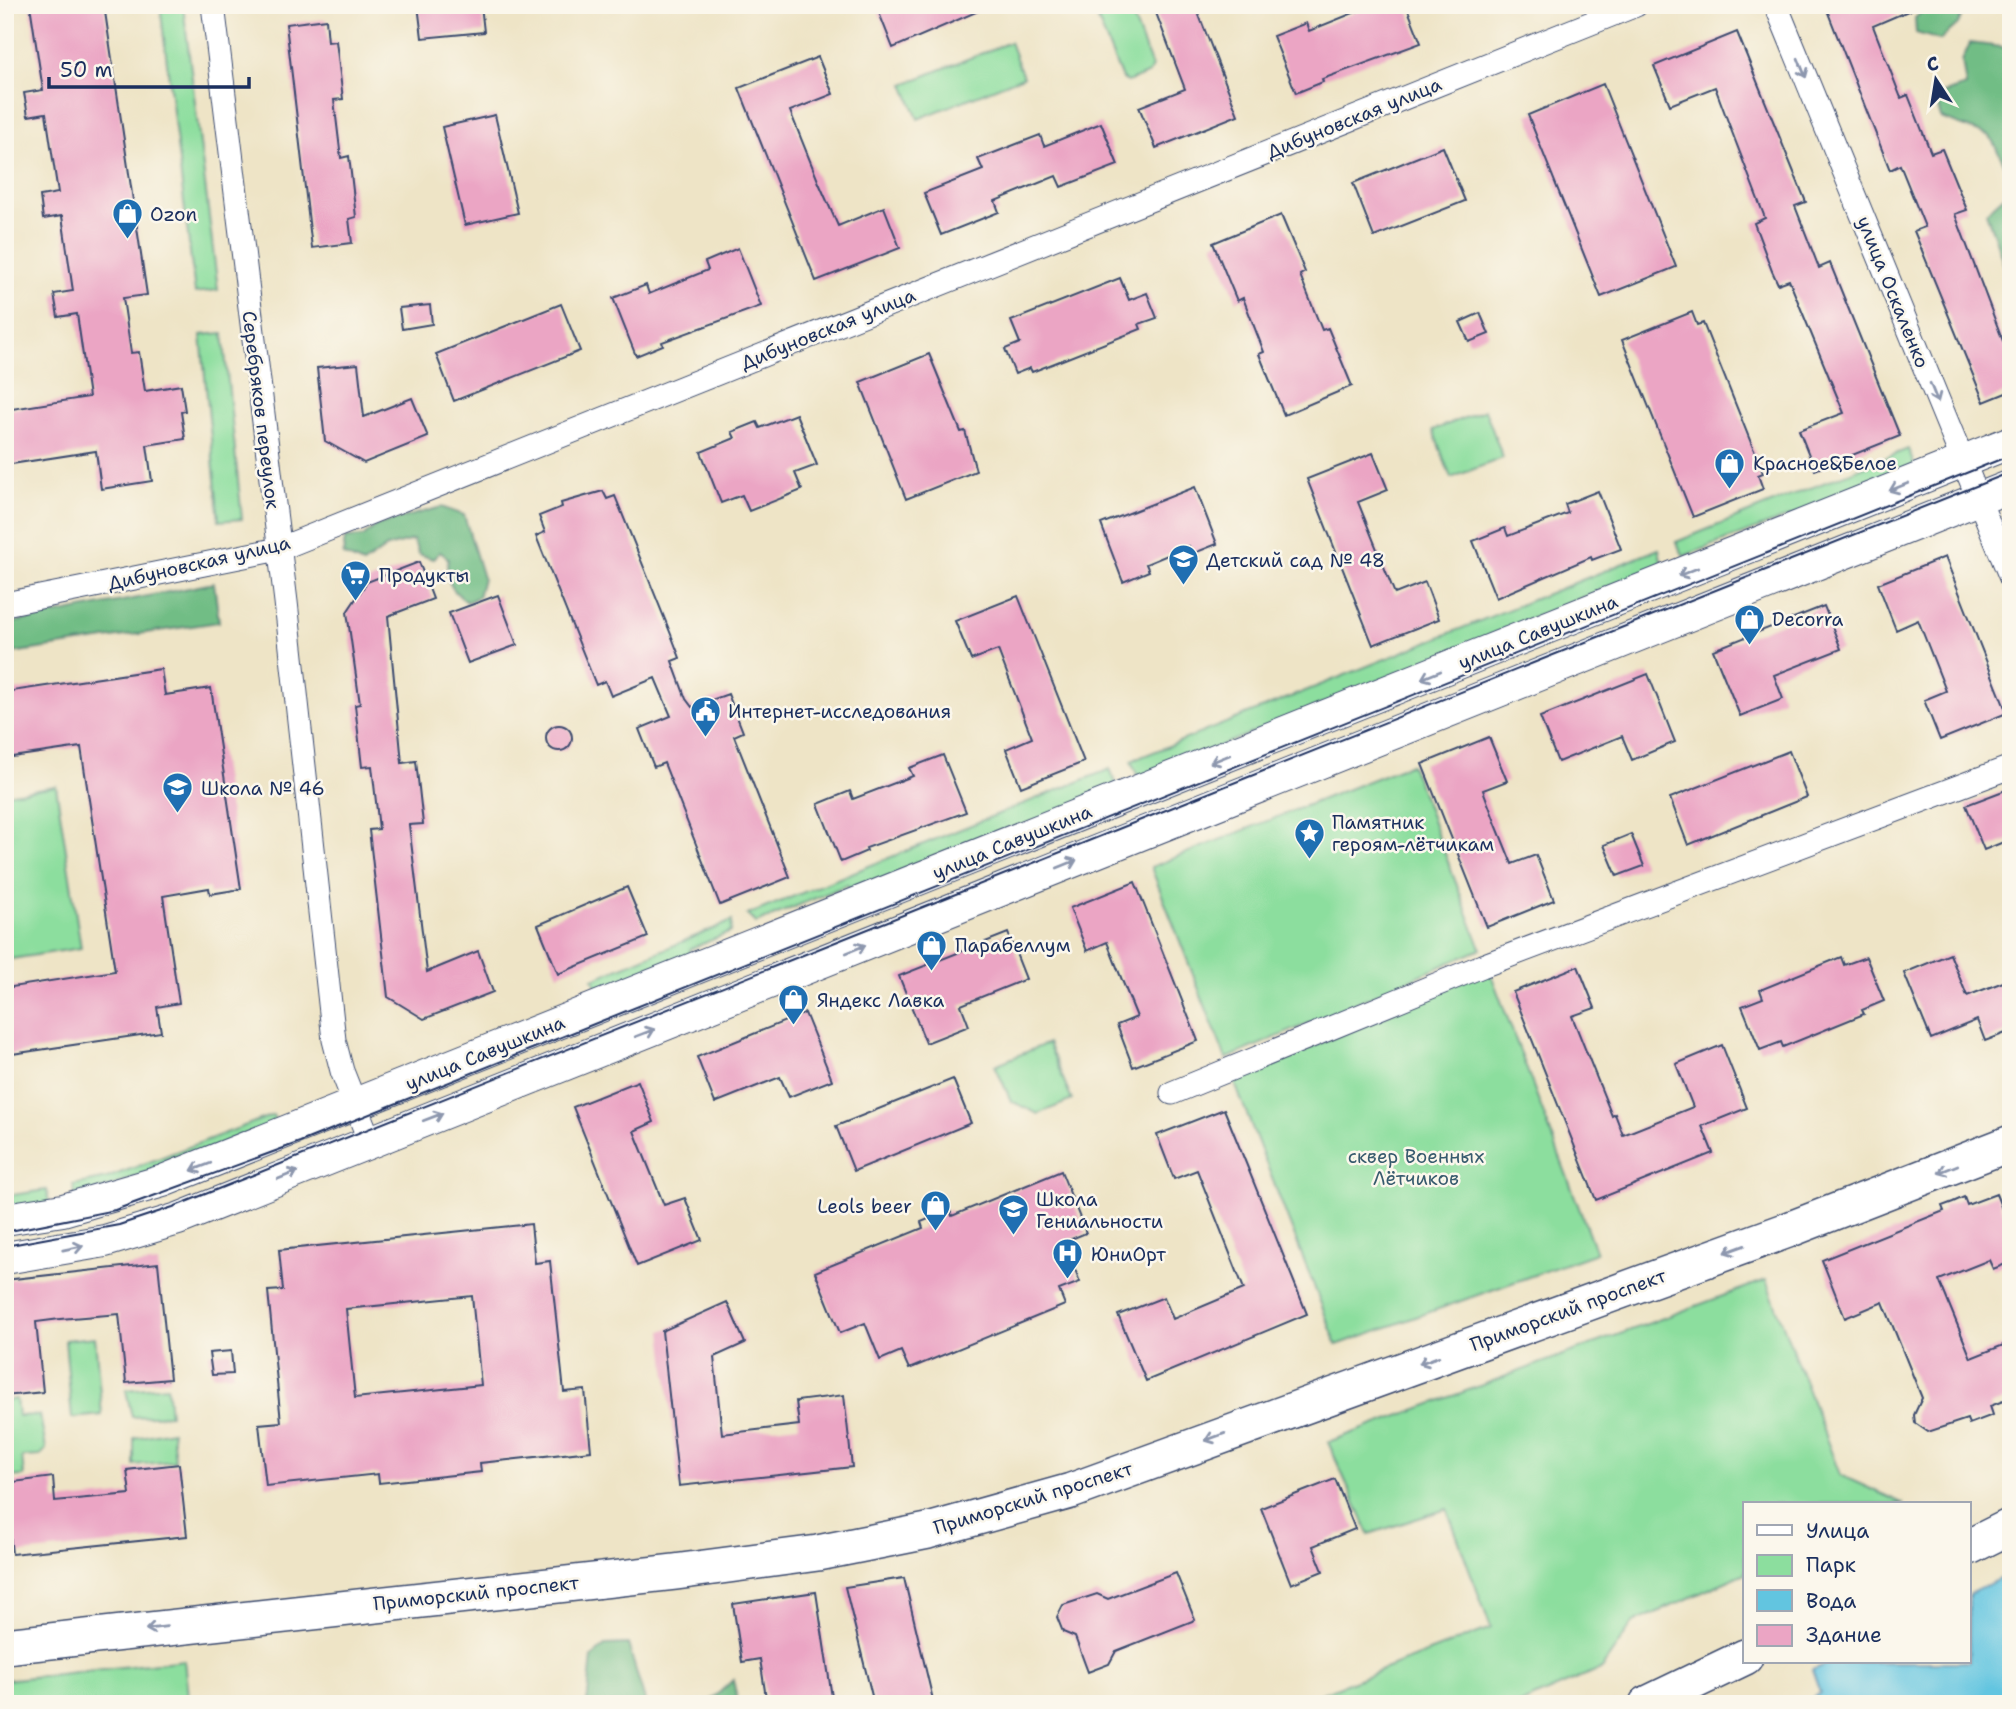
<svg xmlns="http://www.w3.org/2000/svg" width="2016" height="1709" font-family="'Shantell Sans',sans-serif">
<rect width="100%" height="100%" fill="#fbf7ec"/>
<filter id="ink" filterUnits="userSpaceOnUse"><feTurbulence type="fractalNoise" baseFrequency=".0143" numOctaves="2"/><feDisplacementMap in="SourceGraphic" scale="14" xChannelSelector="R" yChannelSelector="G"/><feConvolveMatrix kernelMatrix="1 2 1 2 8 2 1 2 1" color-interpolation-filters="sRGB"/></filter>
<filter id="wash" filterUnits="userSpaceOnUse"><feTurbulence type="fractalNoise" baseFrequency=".00686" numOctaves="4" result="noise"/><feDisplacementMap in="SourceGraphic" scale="28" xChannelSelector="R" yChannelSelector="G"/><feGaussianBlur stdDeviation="1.57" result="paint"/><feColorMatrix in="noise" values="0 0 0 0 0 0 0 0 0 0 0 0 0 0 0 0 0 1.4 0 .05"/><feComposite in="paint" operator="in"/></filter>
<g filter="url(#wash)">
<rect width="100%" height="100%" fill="#eee4c6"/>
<path fill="#8cde9e" stroke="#54867e" stroke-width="2" d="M 160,5 L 183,5 L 218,290 L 195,293 Z
M 1121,5 L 1129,7 L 1152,67 L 1149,73 L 1128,82 L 1122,79 L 1098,20 L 1101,13 Z
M 1010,42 L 1023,77 L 918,119 L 904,84 Z
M 223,333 L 242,519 L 219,521 L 201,335 Z
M 1485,410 L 1503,458 L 1451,478 L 1433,430 Z
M 1908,449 L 1916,469 L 1684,556 L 1676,542 Z
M 1659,549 L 1662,565 L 1139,779 L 1131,761 Z
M 1411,764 L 1481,949 L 1226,1059 L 1151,867 Z
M 1110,769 L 1118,788 L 856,892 L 847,885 L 756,923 L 747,915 Z
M 56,786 L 81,948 L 5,960 L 5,794 Z
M 732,921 L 731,932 L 690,949 L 690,959 L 600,995 L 593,979 Z
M 1489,969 L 1596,1253 L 1337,1345 L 1234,1081 Z
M 1048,1043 L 1072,1100 L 1038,1114 L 1011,1101 L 995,1065 Z
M 273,1115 L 277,1125 L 76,1199 L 73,1185 L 107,1178 Z
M 47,1190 L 49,1204 L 5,1210 L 5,1196 Z
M 1766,1280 L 1840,1475 L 1904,1504 L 1745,1504 L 1745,1573 L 1633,1623 L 1602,1668 L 1520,1704 L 1294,1704 L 1491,1628 L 1447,1509 L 1369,1534 L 1328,1442 Z
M 95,1337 L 102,1415 L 72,1418 L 65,1340 Z
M 167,1386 L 170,1415 L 132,1417 L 126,1390 Z
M 16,1399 L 18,1416 L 40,1415 L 46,1449 L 40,1456 L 22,1457 L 24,1476 L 9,1477 L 5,1401 Z
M 172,1431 L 175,1461 L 134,1465 L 134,1438 Z
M 184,1660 L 189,1704 L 5,1704 L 5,1680 Z"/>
<path fill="#71bd85" stroke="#467672" stroke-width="2" d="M 1920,5 L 1966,5 L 1958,24 L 1940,40 L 1916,33 L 1915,18 L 1922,12 Z
M 1970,43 L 2009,48 L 2011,43 L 2011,285 L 1986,212 L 2005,195 L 2007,169 L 1990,136 L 1941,118 L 1935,96 L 1966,86 L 1962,61 Z
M 441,507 L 464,515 L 483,578 L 478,597 L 467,602 C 450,590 445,579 448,558 L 440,552 L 433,559 L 419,554 L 413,540 L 387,547 L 363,564 L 343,555 L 345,538 L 363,537 L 377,525 Z
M 214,583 L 219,622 L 5,654 L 5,624 Z
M 628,1644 L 646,1704 L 587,1704 L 592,1657 L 606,1645 Z
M 733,1680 L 738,1704 L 707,1704 Z"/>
<path fill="#62c5e0" stroke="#3e7a9f" stroke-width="2" d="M 2011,1573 L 2011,1704 L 1805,1704 L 1820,1693 L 1812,1670 L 1830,1662 L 1969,1662 L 1969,1594 Z"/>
<g id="blocks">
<path fill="#eba5c4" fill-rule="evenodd" d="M 30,5 L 104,5 L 147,295 L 123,298 L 131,353 L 139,352 L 145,391 L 181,385 L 185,411 L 181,412 L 185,439 L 147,445 L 152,481 L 101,489 L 96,451 L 5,465 L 5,410 L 89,397 L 77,314 L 58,317 L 56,305 L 54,294 L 73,291 L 62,216 L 43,219 L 40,196 L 58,193 L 46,113 L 28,116 L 26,104 L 24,93 L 43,90 Z
M 418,5 L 481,5 L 484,32 L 422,38 Z
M 876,5 L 989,5 L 990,6 L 893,48 Z
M 1153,5 L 1195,5 L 1238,115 L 1156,148 L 1139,107 L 1185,89 Z
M 1373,5 L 1406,5 L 1421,43 L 1322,79 L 1323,82 L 1296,93 L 1273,36 L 1306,23 L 1309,31 Z
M 1825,5 L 1922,5 L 1873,26 L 1901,98 L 1908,95 L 1931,153 L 1942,149 L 1967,210 L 1955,214 L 2003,341 L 2011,344 L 2011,391 L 1984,402 L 1914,231 L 1925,227 L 1900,165 L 1890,170 Z
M 326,19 L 328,42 L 336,41 L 343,99 L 334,100 L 341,158 L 349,156 L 356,217 L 349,219 L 352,243 L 312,248 L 286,24 Z
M 1737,32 L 1806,202 L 1795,206 L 1819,268 L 1830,263 L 1900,436 L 1815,470 L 1799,430 L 1844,413 L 1789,280 L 1778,284 L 1772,271 L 1754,223 L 1765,218 L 1727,119 L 1715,87 L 1670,105 L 1654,66 Z
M 818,57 L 833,94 L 790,111 L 819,183 L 838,226 L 884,207 L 900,248 L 816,281 L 739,88 Z
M 1603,84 L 1676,267 L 1601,297 L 1528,115 Z
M 495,115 L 518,213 L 465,225 L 442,127 Z
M 1101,123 L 1118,165 L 1061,187 L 1056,176 L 995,201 L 999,212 L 941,235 L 924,193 L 983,170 L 978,159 L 1040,135 L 1044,146 Z
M 1443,147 L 1465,201 L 1374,237 L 1353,183 Z
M 1281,215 L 1305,272 L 1300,275 L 1322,330 L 1328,328 L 1352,386 L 1284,415 L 1259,354 L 1264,352 L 1243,298 L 1237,301 L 1213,243 Z
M 738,248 L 761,306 L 662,342 L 663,345 L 636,356 L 613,298 L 646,285 L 649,294 L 708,270 L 705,262 Z
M 1120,278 L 1129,300 L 1147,293 L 1157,318 L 1139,324 L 1141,329 L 1032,372 L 1030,368 L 1015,374 L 1005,349 L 1020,343 L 1011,321 Z
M 561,304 L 580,351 L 454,401 L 436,354 Z
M 430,305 L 432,324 L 402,329 L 399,308 Z
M 1692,312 L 1697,325 L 1703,323 L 1763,473 L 1758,475 L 1763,489 L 1693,517 L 1622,340 Z
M 1480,313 L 1489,334 L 1469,342 L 1460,322 Z
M 929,354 L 961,432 L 965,431 L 976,471 L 906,499 L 860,382 Z
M 358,364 L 364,417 L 412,398 L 428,437 L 364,463 L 325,441 L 317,368 Z
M 796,414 L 817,465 L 795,473 L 802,490 L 749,511 L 742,495 L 721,503 L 701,452 L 735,438 L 732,432 L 757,422 L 760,428 Z
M 1373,453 L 1388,490 L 1358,502 L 1395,594 L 1425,582 L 1439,619 L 1373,645 L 1307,479 Z
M 1195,487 L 1217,544 L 1192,554 L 1189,546 L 1146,564 L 1149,571 L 1123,582 L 1101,524 Z
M 603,491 L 607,499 L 615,496 L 670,632 L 680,658 L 672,661 L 686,699 L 692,707 L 728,694 L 743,732 L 734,736 L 790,877 L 720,905 L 664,763 L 654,767 L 639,729 L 671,716 L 655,678 L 611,696 L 605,681 L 596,685 L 536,536 L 545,532 L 539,516 L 562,507 L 561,503 Z
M 1598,491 L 1621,549 L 1592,560 L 1591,557 L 1496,598 L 1473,541 L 1505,528 L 1508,536 L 1568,513 L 1565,504 Z
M 1945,557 L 2007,713 L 1940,740 L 1924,700 L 1946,691 L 1918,620 L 1896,630 L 1878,584 Z
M 419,562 L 433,599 L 388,616 L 402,763 L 416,761 L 423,824 L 409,825 L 427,972 L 478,951 L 493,992 L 424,1019 L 388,997 L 369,830 L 379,829 L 372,766 L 362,767 L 355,705 L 360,704 L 347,612 L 367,582 Z
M 498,595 L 517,645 L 468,663 L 449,613 Z
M 1018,596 L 1084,762 L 1021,787 L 1006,749 L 1032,738 L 998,650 L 971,660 L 955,621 Z
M 1824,606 L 1841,649 L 1774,675 L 1783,699 L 1740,716 L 1713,650 Z
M 161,669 L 165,695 L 211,688 L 241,889 L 210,894 L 209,888 L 163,896 L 179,1003 L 157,1007 L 161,1032 L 5,1055 L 5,988 L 115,971 L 81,747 L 5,758 L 5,692 Z
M 1648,674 L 1675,742 L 1632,760 L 1622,736 L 1558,762 L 1540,717 Z
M546 738a13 13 0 1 1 26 0a13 13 0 1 1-26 0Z
M 1489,737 L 1507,781 L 1483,790 L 1497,827 L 1512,864 L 1536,855 L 1554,900 L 1487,927 L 1422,764 Z
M 1789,751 L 1807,797 L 1688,845 L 1670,798 Z
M 943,755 L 966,812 L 866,848 L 867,851 L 841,862 L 818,804 L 850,791 L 853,799 L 913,776 L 909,768 Z
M 2011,788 L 2011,839 L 1984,850 L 1966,805 Z
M 1631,834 L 1644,866 L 1617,876 L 1604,845 Z
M 1135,882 L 1198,1041 L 1133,1067 L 1117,1025 L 1137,1017 L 1122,980 L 1107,942 L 1087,951 L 1070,908 Z
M 627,887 L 648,937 L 558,974 L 538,925 Z
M 1008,933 L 1026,979 L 961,1005 L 969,1026 L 926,1043 L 899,976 Z
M 1950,954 L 1967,996 L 2011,979 L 2011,1031 L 1985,1041 L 1977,1020 L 1931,1039 L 1904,973 Z
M 1841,957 L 1844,965 L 1866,957 L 1884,1001 L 1862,1010 L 1864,1014 L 1783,1047 L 1781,1042 L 1760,1050 L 1742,1006 L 1763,998 L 1760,990 Z
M 1578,966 L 1595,1008 L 1572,1016 L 1612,1116 L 1615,1114 L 1623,1135 L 1693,1107 L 1676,1064 L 1722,1045 L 1747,1108 L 1702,1126 L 1713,1153 L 1596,1200 L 1513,992 Z
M 805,1013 L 832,1080 L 789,1097 L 780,1077 L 715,1103 L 697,1057 Z
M 953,1079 L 971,1123 L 854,1171 L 836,1126 Z
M 638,1081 L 654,1122 L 634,1131 L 664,1205 L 685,1198 L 702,1240 L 637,1266 L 573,1107 Z
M 1224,1109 L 1307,1314 L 1146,1381 L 1118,1315 L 1164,1297 L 1173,1319 L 1244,1289 L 1197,1170 L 1174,1179 L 1157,1135 Z
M 1061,1171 L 1086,1233 L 1064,1242 L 1080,1282 L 1059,1290 L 1065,1305 L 909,1369 L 901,1351 L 880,1360 L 865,1323 L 840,1333 L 815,1272 L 923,1228 L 921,1222 L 950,1210 L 952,1216 Z
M 1996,1194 L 2011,1231 L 2011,1262 L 1993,1269 L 1989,1260 L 1939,1280 L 1971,1358 L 2011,1342 L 2011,1398 L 1990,1406 L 1993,1415 L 1969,1424 L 1967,1419 L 1928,1432 L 1915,1423 L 1914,1415 L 1922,1398 L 1883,1302 L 1845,1318 L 1822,1260 L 1944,1211 L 1942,1206 L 1953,1202 L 1964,1197 L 1967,1205 Z
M 531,1224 L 535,1263 L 550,1261 L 564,1392 L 585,1390 L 591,1451 L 480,1463 L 481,1472 L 379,1483 L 378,1474 L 266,1486 L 259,1424 L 281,1422 L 268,1291 L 283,1290 L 279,1250 ZM 472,1296 L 481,1385 L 355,1398 L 346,1309 Z
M 158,1263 L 170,1379 L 126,1383 L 119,1314 L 60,1319 L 36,1322 L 43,1392 L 5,1396 L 5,1280 Z
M 727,1302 L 745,1343 L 714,1357 L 722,1434 L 799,1425 L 796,1401 L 844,1395 L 852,1467 L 679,1486 L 662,1331 Z
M 231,1351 L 233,1374 L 212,1375 L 209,1353 Z
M 179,1464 L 187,1536 L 12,1554 L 5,1483 L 53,1477 L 55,1501 L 130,1494 L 127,1470 Z
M 1335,1479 L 1355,1529 L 1313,1546 L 1323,1571 L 1291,1584 L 1261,1508 Z
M 1176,1573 L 1195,1620 L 1116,1651 L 1109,1664 L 1088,1672 L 1075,1637 L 1063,1632 L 1057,1617 L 1063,1605 L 1097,1594 L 1108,1599 Z
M 904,1578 L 934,1704 L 874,1704 L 845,1587 Z
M 816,1592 L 833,1704 L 767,1704 L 760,1659 L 742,1662 L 733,1604 Z"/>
</g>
</g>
<g filter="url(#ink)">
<use href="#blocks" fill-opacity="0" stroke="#3b4a6e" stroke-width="2"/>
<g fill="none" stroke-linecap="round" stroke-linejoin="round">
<defs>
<path id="minor" d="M 213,5 L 286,602 L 334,1040 L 342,1071 L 370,1142
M 1776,5 L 2011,578
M 5,604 L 279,549 L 1636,5
M 1172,1093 L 1482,966 L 2011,767"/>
<path id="secondary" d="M 5,1219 L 63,1210 L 163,1181 L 2011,442
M 5,1258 L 105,1241 L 178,1219 L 2011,486"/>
<path id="primary" d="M 1969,1547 L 2011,1526
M 5,1646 L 675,1572 L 818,1553 L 928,1531 L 1071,1491 L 1788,1230 L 2011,1143
M 1647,1704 L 1745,1657"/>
</defs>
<use href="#minor" stroke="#3b4a6e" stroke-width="25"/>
<use href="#secondary" stroke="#3b4a6e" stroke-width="34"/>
<use href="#primary" stroke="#3b4a6e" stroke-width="38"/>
<use href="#minor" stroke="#fff" stroke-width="23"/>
<use href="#secondary" stroke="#fff" stroke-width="32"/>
<use href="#primary" stroke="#fff" stroke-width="35"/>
<path stroke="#1b2f5e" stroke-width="2" d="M 5,1232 L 115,1210 L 300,1142 L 2011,455
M 5,1246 L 119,1225 L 173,1207 L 2011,472"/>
</g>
<defs><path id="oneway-shaft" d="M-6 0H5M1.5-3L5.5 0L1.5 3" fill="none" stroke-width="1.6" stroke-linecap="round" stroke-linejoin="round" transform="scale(1.75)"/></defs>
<g stroke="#8d97ae">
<use href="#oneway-shaft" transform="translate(1802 68) rotate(68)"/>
<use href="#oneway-shaft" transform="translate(1934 393) rotate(68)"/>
<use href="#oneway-shaft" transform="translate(1899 487) rotate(158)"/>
<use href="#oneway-shaft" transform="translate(1688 572) rotate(158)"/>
<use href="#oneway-shaft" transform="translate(1431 675) rotate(158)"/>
<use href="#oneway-shaft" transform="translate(1220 759) rotate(158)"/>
<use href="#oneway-shaft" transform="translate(1067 864) rotate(-22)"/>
<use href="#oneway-shaft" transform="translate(856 949) rotate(-22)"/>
<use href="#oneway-shaft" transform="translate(645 1033) rotate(-21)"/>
<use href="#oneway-shaft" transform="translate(433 1117) rotate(-21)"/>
<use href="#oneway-shaft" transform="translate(201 1167) rotate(159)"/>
<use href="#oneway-shaft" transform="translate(1948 1169) rotate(158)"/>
<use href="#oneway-shaft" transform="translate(288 1175) rotate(-22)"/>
<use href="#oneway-shaft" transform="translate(73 1248) rotate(-12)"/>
<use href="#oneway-shaft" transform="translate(1735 1249) rotate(160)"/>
<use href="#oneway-shaft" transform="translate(1429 1360) rotate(160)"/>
<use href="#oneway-shaft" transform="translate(1215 1437) rotate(160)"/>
<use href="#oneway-shaft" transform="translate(156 1628) rotate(173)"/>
</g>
</g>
<defs>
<symbol id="shop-pin" viewBox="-11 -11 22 30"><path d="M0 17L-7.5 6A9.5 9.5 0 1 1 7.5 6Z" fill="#1f6fb2" stroke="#fbf7ec"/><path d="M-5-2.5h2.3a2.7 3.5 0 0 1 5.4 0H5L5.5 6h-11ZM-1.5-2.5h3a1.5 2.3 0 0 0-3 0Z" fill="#fff"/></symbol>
<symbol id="school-pin" viewBox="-11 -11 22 30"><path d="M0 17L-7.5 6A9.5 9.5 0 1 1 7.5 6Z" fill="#1f6fb2" stroke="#fbf7ec"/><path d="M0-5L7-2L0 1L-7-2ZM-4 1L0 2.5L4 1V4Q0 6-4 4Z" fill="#fff"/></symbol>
<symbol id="supermarket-pin" viewBox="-11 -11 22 30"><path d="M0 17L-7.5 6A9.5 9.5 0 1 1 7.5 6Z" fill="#1f6fb2" stroke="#fbf7ec"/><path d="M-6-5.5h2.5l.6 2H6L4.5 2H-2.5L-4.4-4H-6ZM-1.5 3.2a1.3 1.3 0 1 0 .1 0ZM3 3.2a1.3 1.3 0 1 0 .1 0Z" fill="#fff"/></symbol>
<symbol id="civic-pin" viewBox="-11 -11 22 30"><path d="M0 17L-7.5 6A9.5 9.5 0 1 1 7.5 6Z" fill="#1f6fb2" stroke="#fbf7ec"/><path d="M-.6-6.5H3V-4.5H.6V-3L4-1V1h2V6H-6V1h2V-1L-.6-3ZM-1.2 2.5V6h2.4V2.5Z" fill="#fff"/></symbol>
<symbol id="sight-pin" viewBox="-11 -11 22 30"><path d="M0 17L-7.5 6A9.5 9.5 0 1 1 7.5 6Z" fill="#1f6fb2" stroke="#fbf7ec"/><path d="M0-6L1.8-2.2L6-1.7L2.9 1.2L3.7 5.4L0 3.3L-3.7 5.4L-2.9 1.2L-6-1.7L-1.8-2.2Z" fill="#fff"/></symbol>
<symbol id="hospital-pin" viewBox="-11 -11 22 30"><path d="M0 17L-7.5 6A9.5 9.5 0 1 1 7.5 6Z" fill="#1f6fb2" stroke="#fbf7ec"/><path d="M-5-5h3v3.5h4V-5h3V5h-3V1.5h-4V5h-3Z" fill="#fff"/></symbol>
</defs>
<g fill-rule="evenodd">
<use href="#shop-pin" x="110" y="196" width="35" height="47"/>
<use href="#shop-pin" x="1712" y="446" width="35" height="47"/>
<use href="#school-pin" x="1166" y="542" width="35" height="47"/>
<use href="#supermarket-pin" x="338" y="558" width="35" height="47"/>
<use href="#shop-pin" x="1732" y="602" width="35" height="47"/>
<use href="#civic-pin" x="688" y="694" width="35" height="47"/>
<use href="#school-pin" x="160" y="770" width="35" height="47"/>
<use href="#sight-pin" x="1292" y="816" width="35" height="47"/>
<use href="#shop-pin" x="914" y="928" width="35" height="47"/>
<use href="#shop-pin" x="776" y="982" width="35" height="47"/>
<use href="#shop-pin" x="918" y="1188" width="35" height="47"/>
<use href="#school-pin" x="996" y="1192" width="35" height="47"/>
<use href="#hospital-pin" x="1050" y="1236" width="35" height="47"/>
</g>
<g text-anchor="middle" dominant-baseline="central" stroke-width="5" stroke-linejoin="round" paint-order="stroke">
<g font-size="19" fill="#1b2f5e" stroke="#fbf7ec">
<text transform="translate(1354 118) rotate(-22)">Дибуновская улица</text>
<text transform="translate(1893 292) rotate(68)">улица Оскаленко</text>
<text transform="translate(828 329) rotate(-22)">Дибуновская улица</text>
<text transform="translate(261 410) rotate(83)">Серебряков переулок</text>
<text transform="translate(199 563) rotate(-13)">Дибуновская улица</text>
<text transform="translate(1538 632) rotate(-22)">улица Савушкина</text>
<text transform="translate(1012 842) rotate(-22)">улица Савушкина</text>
<text transform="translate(485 1053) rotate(-22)">улица Савушкина</text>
<text transform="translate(1568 1310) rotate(-20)">Приморский проспект</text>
<text transform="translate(1033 1498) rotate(-17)">Приморский проспект</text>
<text transform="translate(476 1593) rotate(-6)">Приморский проспект</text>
</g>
<g font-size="19" fill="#1b2f5e" stroke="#fbf7ec" text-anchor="start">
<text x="150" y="214">Ozon</text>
<text x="1753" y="463">Красное&amp;Белое</text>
<text x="1206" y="560">Детский сад № 48</text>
<text x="379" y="575">Продукты</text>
<text x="1772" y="619">Decorra</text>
<text x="728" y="711">Интернет-исследования</text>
<text x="201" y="788">Школа № 46</text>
<text x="1332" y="822">Памятник<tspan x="1332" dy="22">героям-лётчикам</tspan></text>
<text x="955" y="945">Парабеллум</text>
<text x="817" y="1000">Яндекс Лавка</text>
<text x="1036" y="1199">Школа<tspan x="1036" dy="22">Гениальности</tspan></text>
<text x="912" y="1206" text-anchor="end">Leols beer</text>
<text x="1091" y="1254">ЮниОрт</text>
</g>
<g font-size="19" fill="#375b6e" stroke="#fbf7ec">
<text x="1416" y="1156">сквер Военных<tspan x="1416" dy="22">Лётчиков</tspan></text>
</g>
</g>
<rect width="2016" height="1709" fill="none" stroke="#fbf7ec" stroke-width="28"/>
<rect x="1743" y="1502" width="228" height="161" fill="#fbf7ec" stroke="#a1a7b3" stroke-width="2"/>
<rect x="1757" y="1525" width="35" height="10" fill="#ffffff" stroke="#a1a7b3" stroke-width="2"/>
<text x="1806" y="1538" font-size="21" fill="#1b2f5e">Улица</text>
<rect x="1757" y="1555" width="35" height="21" fill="#8cde9e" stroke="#a1a7b3" stroke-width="2"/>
<text x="1806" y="1572" font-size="21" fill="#1b2f5e">Парк</text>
<rect x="1757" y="1590" width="35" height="21" fill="#62c5e0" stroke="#a1a7b3" stroke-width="2"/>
<text x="1806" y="1608" font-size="21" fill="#1b2f5e">Вода</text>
<rect x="1757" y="1625" width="35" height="21" fill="#eba5c4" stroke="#a1a7b3" stroke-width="2"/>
<text x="1806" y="1642" font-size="21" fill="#1b2f5e">Здание</text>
<g transform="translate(1936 80) rotate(348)" stroke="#fbf7ec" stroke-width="5" paint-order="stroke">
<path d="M0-5L12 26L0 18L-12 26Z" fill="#1b2f5e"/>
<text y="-10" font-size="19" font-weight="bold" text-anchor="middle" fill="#1b2f5e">С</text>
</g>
<path d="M49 77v10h200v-10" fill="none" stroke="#1b2f5e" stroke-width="3.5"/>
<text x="60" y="77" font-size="21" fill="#1b2f5e" stroke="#fbf7ec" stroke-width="5" paint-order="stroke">50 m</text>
</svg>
